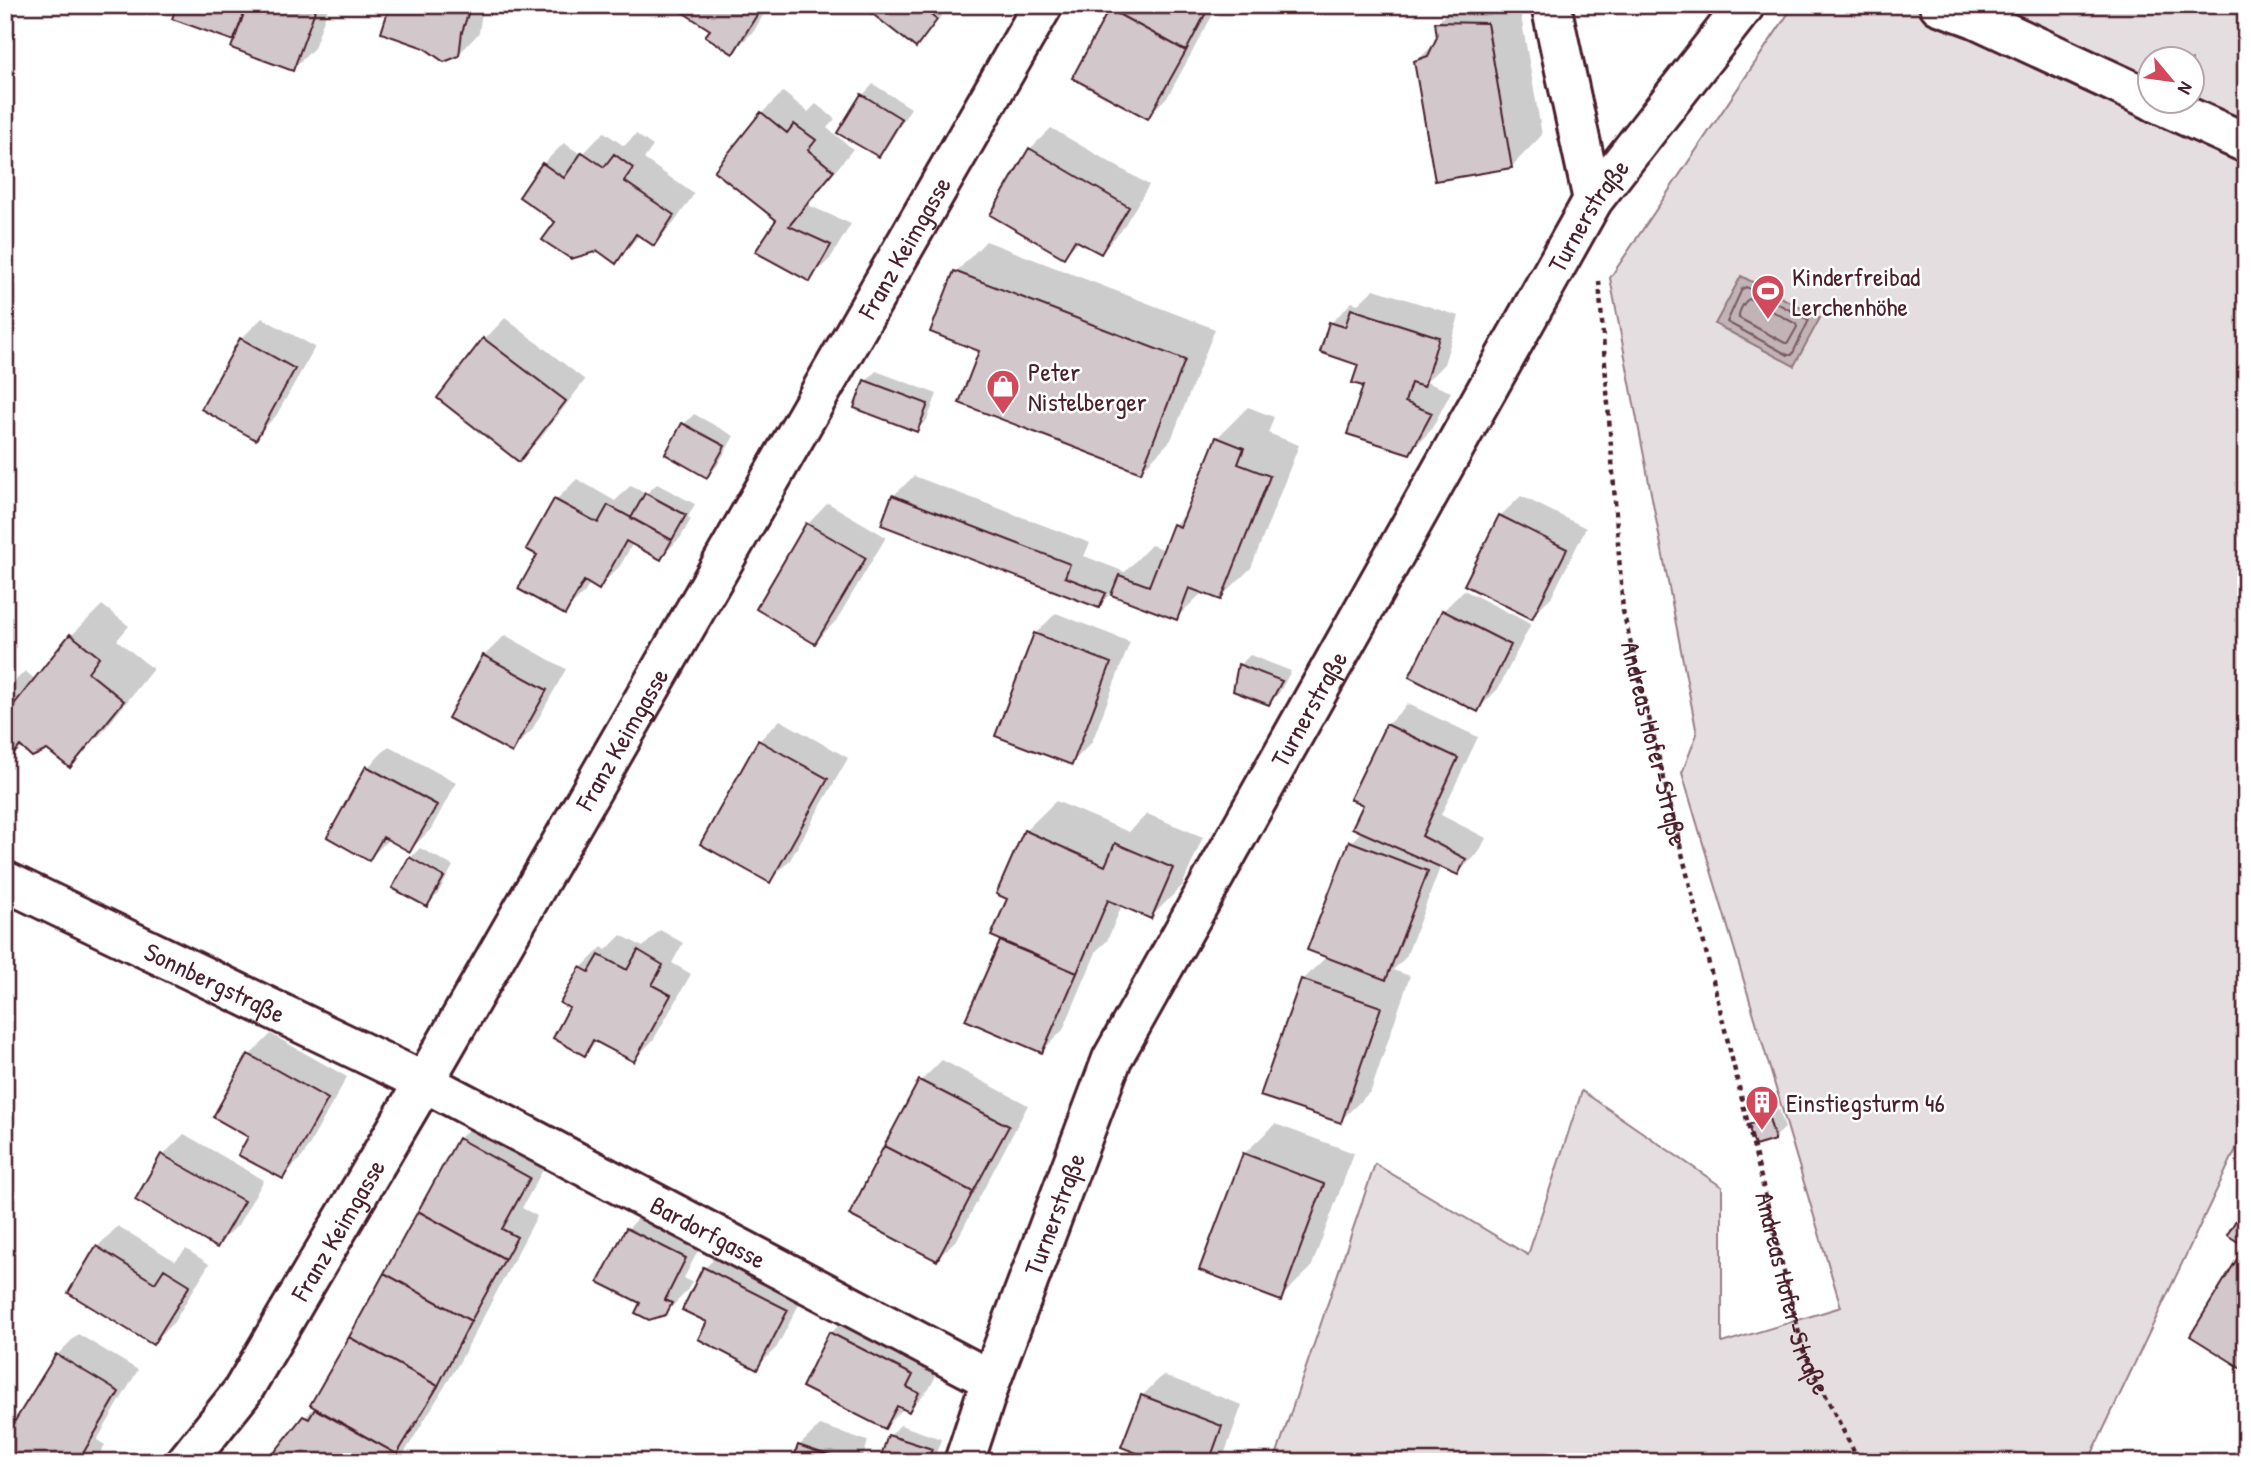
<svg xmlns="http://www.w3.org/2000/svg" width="2251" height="1467" font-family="'Patrick Hand',sans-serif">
<rect width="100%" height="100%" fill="#fff"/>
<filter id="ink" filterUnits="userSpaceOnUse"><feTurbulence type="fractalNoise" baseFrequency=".0143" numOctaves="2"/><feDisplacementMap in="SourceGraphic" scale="14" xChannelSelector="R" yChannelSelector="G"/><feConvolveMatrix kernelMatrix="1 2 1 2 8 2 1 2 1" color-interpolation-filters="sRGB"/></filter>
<g filter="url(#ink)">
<path fill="#e5dee0" stroke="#987e86" stroke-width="2" fill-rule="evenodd" d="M 1794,5 L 2246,5 L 2246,1128 L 2088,1462 L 1274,1462 L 1375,1164 L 1528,1255 L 1582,1091 L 1722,1187 L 1722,1343 L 1841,1307 L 1682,773 L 1697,734 L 1610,278 ZM 2150,60 L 2192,60 L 2192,102 L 2150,102 Z"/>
<path fill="#c1b3b6" stroke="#91787e" stroke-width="2" d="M 1741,276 L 1820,318 L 1794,366 L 1715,324 Z"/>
<path fill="#0003" d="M 5,5 L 11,5 L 5,17 Z
M 179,5 L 329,5 L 314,48 L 293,69 L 236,40 Z
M 392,5 L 483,5 L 479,33 L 458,55 Z
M 688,5 L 769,5 L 754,31 L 733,51 Z
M 864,5 L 951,5 L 915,46 Z
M 1113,5 L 1218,5 L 1168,96 L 1147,117 Z
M 1455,5 L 1519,5 L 1542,135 L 1512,166 L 1416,62 L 1438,40 L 1437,23 Z
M 873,84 L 911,108 L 888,145 L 878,155 L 840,132 L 863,95 Z
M 783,92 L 808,112 L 816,104 L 835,119 L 827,128 L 853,149 L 808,205 L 851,224 L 830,259 L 809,279 L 779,220 L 717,171 L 762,113 Z
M 1051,128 L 1149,185 L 1121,231 L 1101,252 L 1080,240 L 1064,256 L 1030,149 Z
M 604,132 L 624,146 L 636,134 L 653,146 L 644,159 L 694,194 L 674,223 L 654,244 L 640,235 L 615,261 L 558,221 L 543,164 L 564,143 L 582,155 Z
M 986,241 L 1215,329 L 1171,440 L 1141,471 L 981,350 L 956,272 Z
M 1374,289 L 1459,316 L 1444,364 L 1426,382 L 1451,392 L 1431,430 L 1410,452 L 1365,385 L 1360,363 L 1331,323 L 1352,302 L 1358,304 Z
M 262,318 L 315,347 L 276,416 L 255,437 L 241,339 Z
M 505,318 L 585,380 L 540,439 L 519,459 L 485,339 Z
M 876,371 L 937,394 L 927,420 L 916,430 L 866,381 Z
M 1248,407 L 1274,417 L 1268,433 L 1299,445 L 1251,568 L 1220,598 L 1203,592 L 1176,618 L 1111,593 L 1098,606 L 893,496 L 914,476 L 1090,543 L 1084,556 L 1125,572 L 1151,545 L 1165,550 L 1174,525 L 1189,511 L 1217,438 Z
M 694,414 L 734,436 L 717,466 L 707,476 L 667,454 L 684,424 Z
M 577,479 L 615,501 L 631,485 L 646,494 L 657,484 L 695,504 L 688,517 L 691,519 L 681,537 L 660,558 L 633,543 L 620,566 L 599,587 L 590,583 L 585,592 L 564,613 L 539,554 L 529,549 L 556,500 Z
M 1521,496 L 1586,528 L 1552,596 L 1531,617 L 1500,516 Z
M 828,503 L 886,537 L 836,621 L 815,642 L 808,524 Z
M 1464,590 L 1531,624 L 1498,689 L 1477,710 L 1443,611 Z
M 102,605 L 129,626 L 117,640 L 153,669 L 100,735 L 70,766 L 47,748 L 23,747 L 5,764 L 5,691 L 25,671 L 36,680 L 72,635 Z
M 1056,613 L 1130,642 L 1092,742 L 1072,763 L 1035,634 Z
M 505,635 L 566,669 L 532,730 L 511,751 L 484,656 Z
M 1250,655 L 1291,671 L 1279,693 L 1269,703 L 1240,665 Z
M 1408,704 L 1478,737 L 1441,815 L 1486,838 L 1479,852 L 1458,873 L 1441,865 L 1406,957 L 1393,970 L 1410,976 L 1371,1091 L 1340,1121 L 1303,980 L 1327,956 L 1351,842 L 1363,830 L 1366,804 L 1387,725 Z
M 780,720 L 848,758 L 790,860 L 769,881 L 759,741 Z
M 389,746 L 456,783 L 431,829 L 410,850 L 389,839 L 369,859 L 329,836 L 368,767 Z
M 1056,801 L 1129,832 L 1147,814 L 1203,837 L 1182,886 L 1151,917 L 1122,905 L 1107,941 L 1097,950 L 1063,1030 L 1042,1051 L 968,1019 L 1004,940 L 1009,898 L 1025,831 Z
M 420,848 L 453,866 L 437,895 L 427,905 L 410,858 Z
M 660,930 L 683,943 L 672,963 L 691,974 L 654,1039 L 634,1060 L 598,1040 L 584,1054 L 572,1007 L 581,968 L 602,947 L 606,950 L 621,935 L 643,947 Z
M 271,1034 L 347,1077 L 303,1156 L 283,1177 L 250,1137 L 250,1055 Z
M 942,1060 L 1028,1105 L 958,1238 L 937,1259 L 851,1214 L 921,1081 Z
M 1779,1109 L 1785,1128 L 1774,1138 L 1750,1126 L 1760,1115 Z
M 480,1118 L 550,1157 L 522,1208 L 537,1216 L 459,1363 L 399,1462 L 270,1462 L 315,1406 L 459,1139 Z
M 1275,1124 L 1354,1153 L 1311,1268 L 1280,1298 L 1244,1154 Z
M 184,1134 L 264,1180 L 238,1225 L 217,1246 L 137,1200 L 163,1155 Z
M 648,1208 L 705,1237 L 684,1278 L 692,1282 L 686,1292 L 665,1314 L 601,1282 L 628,1229 Z
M 118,1226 L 175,1261 L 186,1249 L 209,1264 L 174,1322 L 153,1343 L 97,1247 Z
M 726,1247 L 807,1289 L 777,1347 L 757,1367 L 709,1321 L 705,1268 Z
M 852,1312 L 938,1372 L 929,1389 L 909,1410 L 904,1408 L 885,1427 L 831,1333 Z
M 78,1334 L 138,1370 L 97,1440 L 105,1445 L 95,1462 L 5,1462 L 57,1355 Z
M 1163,1375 L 1242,1405 L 1224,1455 L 1217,1462 L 1165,1462 L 1142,1396 Z
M 820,1425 L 868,1441 L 863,1458 L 874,1462 L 794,1462 L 799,1446 Z
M 900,1425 L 941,1439 L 933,1462 L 881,1462 L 890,1436 Z
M 1088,1453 L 1113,1462 L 1079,1462 Z"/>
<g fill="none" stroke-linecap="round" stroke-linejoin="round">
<path stroke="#7a5a63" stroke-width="2" d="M 1746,287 L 1809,320 L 1792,355 L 1788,355 L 1727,322 L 1742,289 Z
M 1750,299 L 1796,324 L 1797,327 L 1788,343 L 1785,343 L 1739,318 C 1738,313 1744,300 1750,299 Z"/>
</g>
<path fill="#d2c7cb" stroke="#4a1f2b" stroke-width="2" d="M 177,5 L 247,5 L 234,41 L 172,19 Z
M 247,5 L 317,5 L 293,71 L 231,48 Z
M 390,5 L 471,5 L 462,32 L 459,56 L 444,62 L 424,48 L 381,33 Z
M 686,5 L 763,5 L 733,54 L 705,36 L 710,30 L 682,12 Z
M 861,5 L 933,5 L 927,12 L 937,20 L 916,48 Z
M 1111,5 L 1210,5 L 1186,51 L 1109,9 Z
M 1109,9 L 1186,51 L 1148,119 L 1072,78 Z
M 1435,22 L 1487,23 L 1512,168 L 1435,181 L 1414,61 L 1428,56 L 1437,37 Z
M 861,94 L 902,119 L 879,157 L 837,133 Z
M 761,112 L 787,133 L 794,124 L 816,140 L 808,150 L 834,171 L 789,226 L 831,245 L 810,282 L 755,252 L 776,220 L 714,171 Z
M 1029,148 L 1129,207 L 1101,254 L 1075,240 L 1064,258 L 990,215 Z
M 582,152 L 604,167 L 614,154 L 633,168 L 624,181 L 674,215 L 654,246 L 636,234 L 616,264 L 598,251 L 571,259 L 542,240 L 555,222 L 519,197 L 542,163 L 564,178 Z
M 954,271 L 1185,360 L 1141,473 L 959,403 L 979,351 L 930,332 Z
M 1351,309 L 1439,337 L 1424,387 L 1411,383 L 1405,402 L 1432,413 L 1410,454 L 1347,434 L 1363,386 L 1352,383 L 1358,365 L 1320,352 L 1329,322 L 1345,327 Z
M 240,338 L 295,369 L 256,440 L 201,409 Z
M 483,338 L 566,401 L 519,462 L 437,398 Z
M 864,380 L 928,404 L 917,432 L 854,408 Z
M 682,423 L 725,446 L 707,478 L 665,454 Z
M 1216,437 L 1244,448 L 1238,464 L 1270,476 L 1221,600 L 1189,588 L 1177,620 L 1111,595 L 1119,575 L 1149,586 L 1173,524 L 1180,527 Z
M 645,493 L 686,515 L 672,540 L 631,518 Z
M 892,495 L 1070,564 L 1065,577 L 1106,593 L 1099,608 L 881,525 Z
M 554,499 L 598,523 L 608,505 L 672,540 L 661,560 L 626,541 L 599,590 L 584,581 L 565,615 L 518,589 L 537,555 L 526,549 Z
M 1499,515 L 1567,549 L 1532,619 L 1464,585 Z
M 806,523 L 866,558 L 815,644 L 756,609 Z
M 1442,610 L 1511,645 L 1478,712 L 1409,677 Z
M 1034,633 L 1111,663 L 1072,765 L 995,736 Z
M 70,634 L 99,657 L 88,672 L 124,701 L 70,768 L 47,750 L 32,757 L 20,746 L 5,765 L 5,710 L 8,712 Z
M 483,655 L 547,690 L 512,753 L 448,718 Z
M 1238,664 L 1282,681 L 1269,705 L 1233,691 Z
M 1386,724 L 1458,758 L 1422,836 L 1466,859 L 1458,875 L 1352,828 L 1363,805 L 1350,799 Z
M 758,740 L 828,779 L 770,883 L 700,844 Z
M 366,766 L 437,805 L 410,852 L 383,837 L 369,861 L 327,837 Z
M 1024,830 L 1105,866 L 1115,843 L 1173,868 L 1151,919 L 1108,900 L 1077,973 L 991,936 L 1007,899 L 996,894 Z
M 1349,841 L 1428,871 L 1386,980 L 1307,950 Z
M 409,857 L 444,877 L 427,907 L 392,888 Z
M 1000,941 L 1077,973 L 1042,1053 L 965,1020 Z
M 638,950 L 663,965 L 652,985 L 671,995 L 634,1062 L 593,1040 L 585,1056 L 553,1038 L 569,1008 L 560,1003 L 580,967 L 589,972 L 599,955 L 627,970 Z
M 1301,979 L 1381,1007 L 1341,1123 L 1260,1096 Z
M 248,1054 L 328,1099 L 283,1179 L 238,1155 L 248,1137 L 213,1117 Z
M 919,1080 L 1009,1126 L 973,1192 L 884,1146 Z
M 1769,1118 L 1775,1140 L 1755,1146 L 1748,1125 Z
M 458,1138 L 530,1178 L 502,1229 L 517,1237 L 505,1259 L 418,1211 Z
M 884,1146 L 973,1192 L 937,1261 L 849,1215 Z
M 1243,1153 L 1324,1184 L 1281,1301 L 1199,1270 Z
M 161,1154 L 244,1201 L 217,1248 L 135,1200 Z
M 418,1211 L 505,1259 L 471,1321 L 384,1273 Z
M 2239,1215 L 2246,1219 L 2246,1247 L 2227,1235 Z
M 626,1228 L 686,1258 L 665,1300 L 672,1303 L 666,1315 L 649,1320 L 635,1313 L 640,1303 L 598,1282 Z
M 96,1246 L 155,1283 L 164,1269 L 190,1285 L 153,1345 L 68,1293 Z
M 2245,1246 L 2246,1247 L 2246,1371 L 2190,1336 Z
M 703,1267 L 788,1310 L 757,1370 L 698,1339 L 707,1322 L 682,1310 Z
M 384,1273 L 471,1321 L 438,1386 L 349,1337 Z
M 829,1332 L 913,1375 L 907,1387 L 919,1393 L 909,1412 L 897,1406 L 885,1429 L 802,1387 Z
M 349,1337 L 438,1386 L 397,1454 L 310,1405 Z
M 56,1354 L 119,1392 L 78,1462 L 5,1462 L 5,1437 Z
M 1141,1395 L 1222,1426 L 1209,1462 L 1160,1462 L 1121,1447 Z
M 315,1409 L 397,1454 L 392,1462 L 267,1462 L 303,1416 L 309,1419 Z
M 888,1435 L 932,1449 L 927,1462 L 889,1462 L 880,1459 Z
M 798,1445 L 848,1462 L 792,1462 Z"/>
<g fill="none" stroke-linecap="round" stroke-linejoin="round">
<defs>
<g id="minor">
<path d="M 1551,5 L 1593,200"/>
<path d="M 1939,5 L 1975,18 L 2150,99"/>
<path d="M 2155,102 L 2246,143"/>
<path id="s2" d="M 5,881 L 424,1082 L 991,1380"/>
<path id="s3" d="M 964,1462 L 991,1380 L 1112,1059 L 1593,200 L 1745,5"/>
</g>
<g id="major">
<path id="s4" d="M 186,1462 L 242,1392 L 424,1082 L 1043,5"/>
</g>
</defs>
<use href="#minor" stroke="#4a1f2b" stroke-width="44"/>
<use href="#major" stroke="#4a1f2b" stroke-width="44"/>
<path stroke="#4a1f2b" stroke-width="4.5" stroke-dasharray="5 5" stroke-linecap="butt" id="s1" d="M 1599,281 L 1623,611 L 1803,1350 L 1859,1462"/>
<use href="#minor" stroke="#fff" stroke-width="38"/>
<use href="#major" stroke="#fff" stroke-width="38"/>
</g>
</g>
<defs>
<symbol id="stadium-pin" viewBox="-11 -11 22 30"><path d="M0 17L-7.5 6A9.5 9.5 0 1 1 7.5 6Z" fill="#d1495b" stroke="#fff"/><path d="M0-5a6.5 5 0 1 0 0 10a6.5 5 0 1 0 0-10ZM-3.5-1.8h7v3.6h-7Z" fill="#fff"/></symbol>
<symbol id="shop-pin" viewBox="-11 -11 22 30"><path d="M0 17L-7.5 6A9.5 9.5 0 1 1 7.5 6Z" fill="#d1495b" stroke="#fff"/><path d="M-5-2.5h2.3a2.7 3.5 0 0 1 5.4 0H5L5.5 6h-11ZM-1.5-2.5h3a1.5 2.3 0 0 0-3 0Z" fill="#fff"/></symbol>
<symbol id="building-pin" viewBox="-11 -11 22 30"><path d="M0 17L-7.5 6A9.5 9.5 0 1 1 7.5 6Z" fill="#d1495b" stroke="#fff"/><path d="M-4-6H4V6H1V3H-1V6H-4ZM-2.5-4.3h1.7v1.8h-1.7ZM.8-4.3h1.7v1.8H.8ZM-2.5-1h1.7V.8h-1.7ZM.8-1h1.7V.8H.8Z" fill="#fff"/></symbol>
</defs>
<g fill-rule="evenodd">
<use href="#stadium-pin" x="1749" y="272" width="38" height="52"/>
<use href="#shop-pin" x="984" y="367" width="38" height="52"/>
<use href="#building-pin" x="1743" y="1083" width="38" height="52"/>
</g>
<g text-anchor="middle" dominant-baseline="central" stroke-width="5" stroke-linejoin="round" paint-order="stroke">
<g font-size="26" fill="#4a1f2b" stroke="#fff">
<text stroke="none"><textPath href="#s3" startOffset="1398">Turnerstraße</textPath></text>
<text stroke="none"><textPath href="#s4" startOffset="1412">Franz Keimgasse</textPath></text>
<text stroke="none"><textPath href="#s3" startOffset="831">Turnerstraße</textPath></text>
<text stroke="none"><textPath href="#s4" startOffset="845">Franz Keimgasse</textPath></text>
<text stroke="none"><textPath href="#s1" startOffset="467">Andreas Hofer-Straße</textPath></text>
<text stroke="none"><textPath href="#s2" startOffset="233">Sonnbergstraße</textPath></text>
<text stroke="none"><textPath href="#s3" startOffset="264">Turnerstraße</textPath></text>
<text stroke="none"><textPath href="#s4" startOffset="278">Franz Keimgasse</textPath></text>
<text stroke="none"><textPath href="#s2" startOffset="786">Bardorfgasse</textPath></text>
<text stroke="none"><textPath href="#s1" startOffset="1034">Andreas Hofer-Straße</textPath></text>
</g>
<g font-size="26" fill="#4a1f2b" stroke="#fff" text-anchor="start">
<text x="1792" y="276">Kinderfreibad<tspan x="1792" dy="30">Lerchenhöhe</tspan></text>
<text x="1028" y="371">Peter<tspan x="1028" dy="30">Nistelberger</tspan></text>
<text x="1786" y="1102">Einstiegsturm 46</text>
</g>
</g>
<rect width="2251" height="1467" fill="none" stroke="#fff" stroke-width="28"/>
<rect x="14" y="14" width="2223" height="1439" fill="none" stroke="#4a1f2b" stroke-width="2.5" filter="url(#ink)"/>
<g transform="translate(2171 80) rotate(119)"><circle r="33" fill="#ffffff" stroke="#b7a5aa" stroke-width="2"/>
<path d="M0-5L12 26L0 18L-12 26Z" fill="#d1495b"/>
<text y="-10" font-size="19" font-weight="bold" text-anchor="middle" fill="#4a1f2b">N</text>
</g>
</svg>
